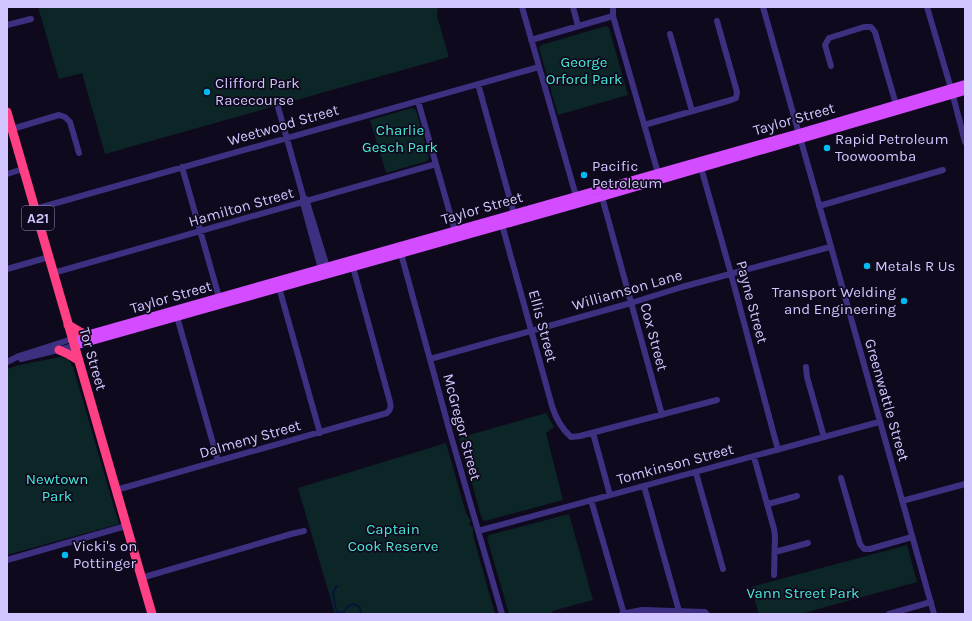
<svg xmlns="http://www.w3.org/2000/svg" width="972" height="621" font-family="Karla,sans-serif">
<rect width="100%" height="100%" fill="#0f091d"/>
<path fill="#0c2527" d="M 38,7 L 438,7 L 437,16 L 449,57 L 105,154 L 82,73 L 59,79 Z
M 606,26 L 609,28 L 628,95 L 558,115 L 539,48 L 541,45 Z
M 412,108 L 416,110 L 429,158 L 427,161 L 386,173 L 370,120 Z
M 60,357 L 68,359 L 73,367 L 119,524 L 7,555 L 7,369 L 19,365 Z
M 546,413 L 554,427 L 546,433 L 563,500 L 485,521 L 482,519 L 459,438 Z
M 446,443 L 466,513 L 471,521 L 469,523 L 470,526 L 473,527 L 473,535 L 495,614 L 335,614 L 298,488 Z
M 569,514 L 593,600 L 552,611 L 553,614 L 509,614 L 487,538 L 489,535 Z
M 907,545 L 917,582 L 800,614 L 759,614 L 751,587 Z"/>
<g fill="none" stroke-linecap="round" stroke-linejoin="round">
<path stroke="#04113b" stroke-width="1.5" d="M 337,612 L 344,612 L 348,606 L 354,604 L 359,607 L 362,614
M 337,614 L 333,594 L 334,591 L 337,586"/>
<path stroke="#3d3080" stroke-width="6" d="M 522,7 L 576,196
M 573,7 L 578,26
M 613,7 L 613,16 L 658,173
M 763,7 C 821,209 877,412 934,614
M 927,7 L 952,92 L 965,142
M 7,25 L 31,19
M 670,34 L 692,111
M 531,40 L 613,16
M 831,66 L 825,45 L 829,38 L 864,27 L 871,27 L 875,32 L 897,108
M 478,84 L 514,214
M 418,101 L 455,231
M 278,107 L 303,196 L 303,203 L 321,269
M 644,125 L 731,100 L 736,98 L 737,92 L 717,21
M 12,129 L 59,115 L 65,117 L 70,122 L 79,153
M 700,164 L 731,274 L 778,450
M 182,167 L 219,297
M 7,174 L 23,169
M 602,197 L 662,415
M 306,199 L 327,267
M 819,206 L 943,170
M 35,209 L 539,67
M 501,221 L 552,406 C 556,419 561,428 571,437 L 580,436 L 717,400
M 400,250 L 451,436 L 502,614
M 7,269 L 49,257
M 53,273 L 436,164
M 278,284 L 320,433
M 176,313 L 218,461
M 21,359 L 74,346
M 430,359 L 631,303 L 682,287 L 830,247
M 7,362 L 19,356 L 72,339
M 806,367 L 807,377 L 824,437
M 593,433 L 610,495
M 754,457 L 774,529 L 775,536 L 774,575
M 696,473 L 723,569
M 841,478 L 860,544 L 864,549 L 870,549 L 912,537
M 644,486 L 679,611
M 116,490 L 387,413 C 391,409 391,407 390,402 L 353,267
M 591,500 L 624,614
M 902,501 L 965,484
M 768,504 L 797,496
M 478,531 L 879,422
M 775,552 L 808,543
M 7,560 L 126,526
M 141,578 L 291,534 L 304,531
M 622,614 L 642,610 L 705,612 L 707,614
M 889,614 L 931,602"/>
<path stroke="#d34cff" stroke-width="8" d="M 72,339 L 799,133 L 965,84
M 74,346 L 602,197 L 965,91"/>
<path stroke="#ff4084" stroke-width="9" d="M 7,112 L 152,614
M 68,325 L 80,332 L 87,335
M 59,350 L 68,354 L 78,360"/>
</g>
<g fill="#00baf0" stroke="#0f091d" stroke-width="1.5">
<circle cx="207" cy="92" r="4"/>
<circle cx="827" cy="148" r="4"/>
<circle cx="584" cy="175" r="4"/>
<circle cx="867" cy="266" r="4"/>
<circle cx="904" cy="301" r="4"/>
<circle cx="65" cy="555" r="4"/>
</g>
<g text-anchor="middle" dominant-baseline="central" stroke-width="3.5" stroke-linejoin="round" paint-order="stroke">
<rect fill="#0f091d" stroke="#988dbb" stroke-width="1" x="22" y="206" width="32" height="24" rx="3"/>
<g font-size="14" font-weight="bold" fill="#d3c5ff">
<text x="38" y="218">A21</text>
</g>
<g font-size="15" fill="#47e9d5" stroke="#0f091d">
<text x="584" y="62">George<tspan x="584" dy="17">Orford Park</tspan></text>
<text x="400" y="130">Charlie<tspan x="400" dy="17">Gesch Park</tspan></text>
<text x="57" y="479">Newtown<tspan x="57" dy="17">Park</tspan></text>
<text x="393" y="529">Captain<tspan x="393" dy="17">Cook Reserve</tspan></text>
<text x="803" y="593">Vann Street Park</text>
</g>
<g font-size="15" fill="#d3c5ff" stroke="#0f091d" text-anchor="start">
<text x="215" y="83">Clifford Park<tspan x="215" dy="17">Racecourse</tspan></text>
<text x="835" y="139">Rapid Petroleum<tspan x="835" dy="17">Toowoomba</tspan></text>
<text x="592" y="166">Pacific<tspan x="592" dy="17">Petroleum</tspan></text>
<text x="875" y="266">Metals R Us</text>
<text x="896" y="292" text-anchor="end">Transport Welding<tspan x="896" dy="17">and Engineering</tspan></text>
<text x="73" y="546">Vicki's on<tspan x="73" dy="17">Pottinger</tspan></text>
</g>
<g font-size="15" fill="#d3c5ff" stroke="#0f091d">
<text transform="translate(794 119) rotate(-16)">Taylor Street</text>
<text transform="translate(283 125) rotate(-16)">Weetwood Street</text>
<text transform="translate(241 207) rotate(-16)">Hamilton Street</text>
<text transform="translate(482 208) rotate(-16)">Taylor Street</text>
<text transform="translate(627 290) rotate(-16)">Williamson Lane</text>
<text transform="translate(171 297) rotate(-16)">Taylor Street</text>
<text transform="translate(752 302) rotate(75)">Payne Street</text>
<text transform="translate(543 326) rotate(75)">Ellis Street</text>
<text transform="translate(654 337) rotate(75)">Cox Street</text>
<text transform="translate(93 359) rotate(74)">Tor Street</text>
<text transform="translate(887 400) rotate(74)">Greenwattle Street</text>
<text transform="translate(462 427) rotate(75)">McGregor Street</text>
<text transform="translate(250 439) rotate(-16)">Dalmeny Street</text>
<text transform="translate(675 464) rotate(-15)">Tomkinson Street</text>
</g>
</g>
<rect width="972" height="621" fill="none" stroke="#d3c5ff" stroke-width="16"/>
</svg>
